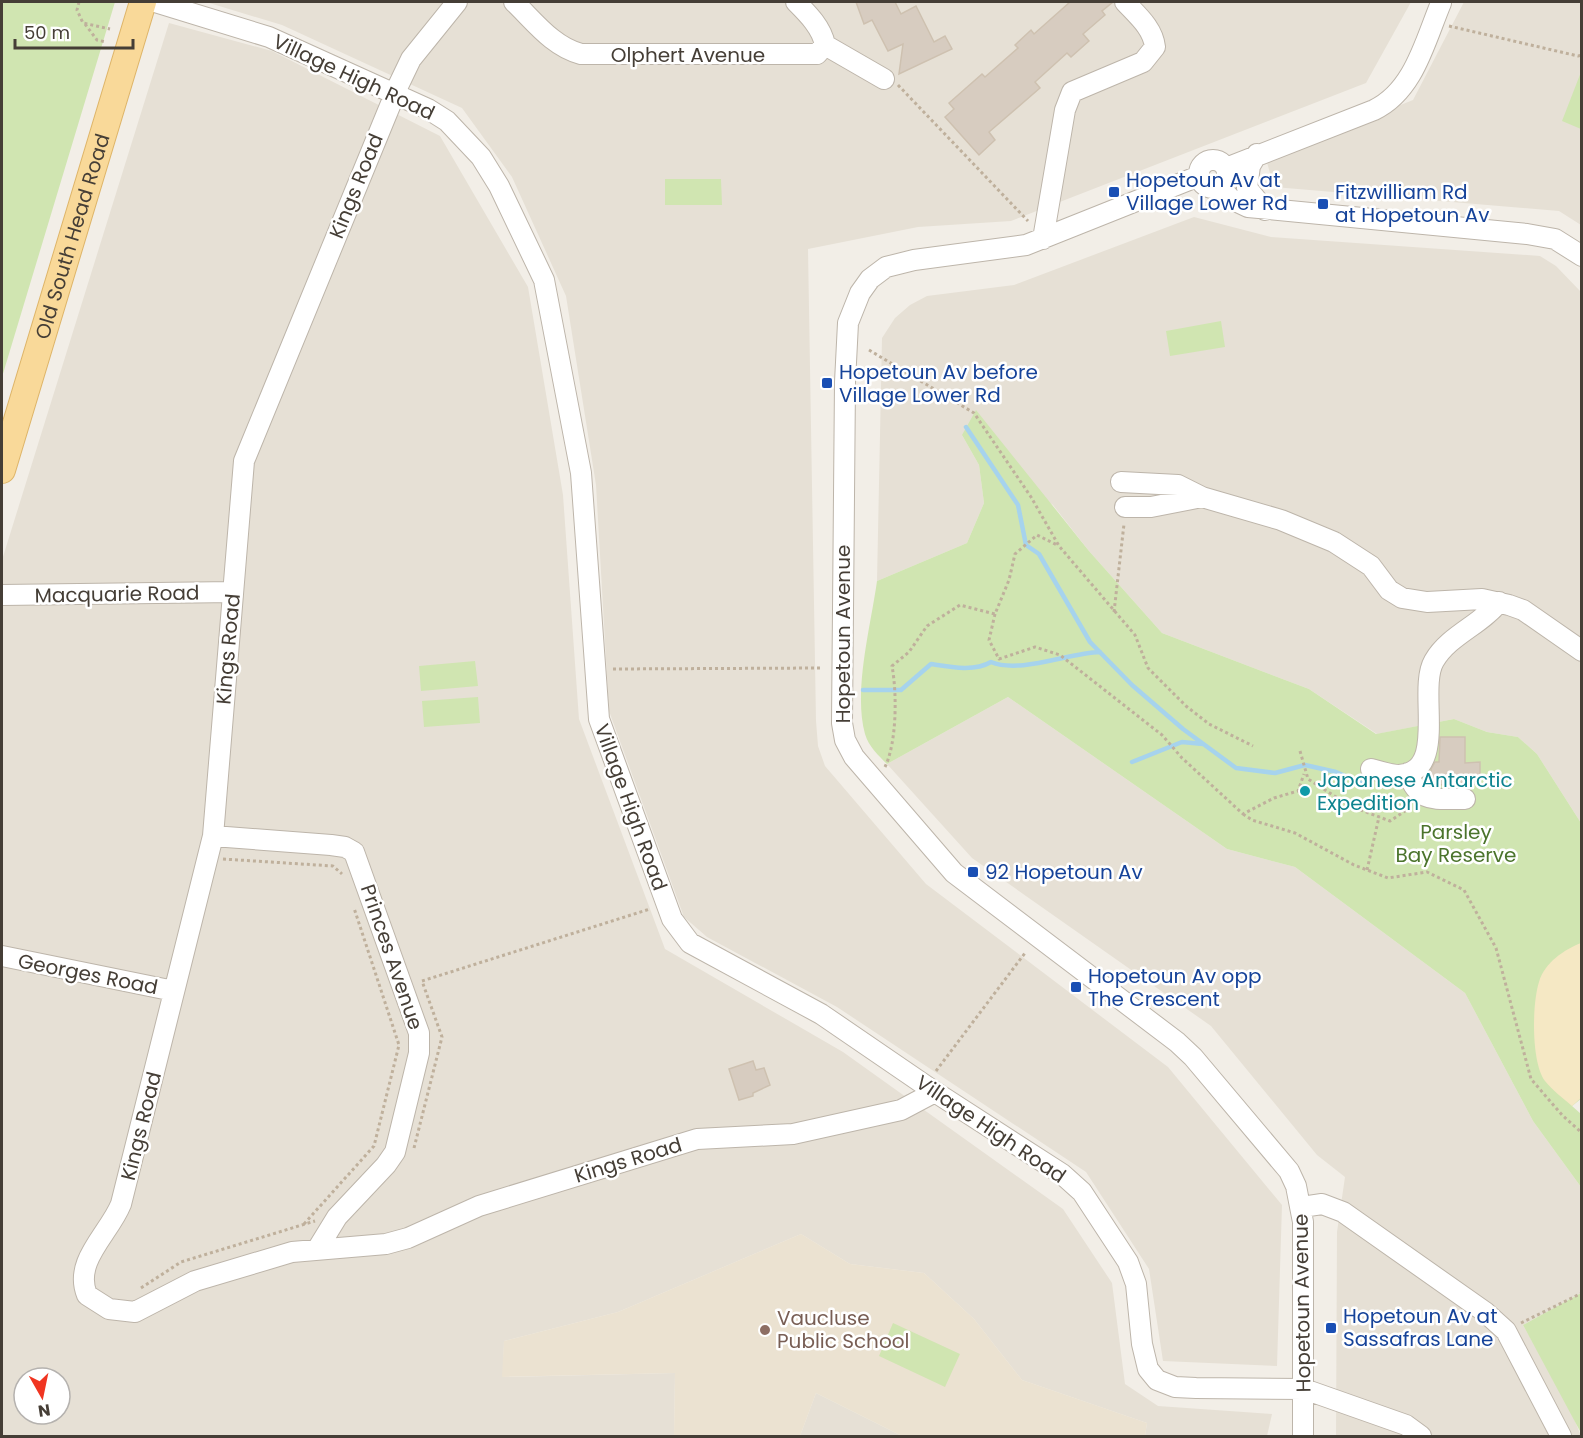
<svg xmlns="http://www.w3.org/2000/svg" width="1583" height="1438" font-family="Poppins,sans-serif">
<rect width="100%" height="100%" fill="#f2eee7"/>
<path fill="#e6e0d5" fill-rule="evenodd" d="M 206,2 L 1411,2 L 1366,83 L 1011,221 L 918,227 L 808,249 L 816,721 L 818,746 L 825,766 L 926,884 L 1168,1067 L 1282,1205 L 1277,1366 L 1163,1361 L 1149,1269 L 1086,1172 L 837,1007 L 707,937 L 684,917 L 609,711 L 596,485 L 566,296 L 512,177 L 462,108 L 282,25 Z
M 1464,2 L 1581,2 L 1581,225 L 1559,211 L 1274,187 L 1266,159 L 1413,100 Z
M 169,23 L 272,51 L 440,136 L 528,287 L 563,495 L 579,719 L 665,949 L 843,1052 L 1063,1209 L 1112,1283 L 1125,1384 L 1158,1406 L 1272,1414 L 1267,1436 L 1145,1436 L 1147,1423 L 1022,1380 L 974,1319 L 924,1273 L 850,1264 L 801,1234 L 618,1312 L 504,1341 L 503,1377 L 675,1373 L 674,1436 L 2,1436 L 2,560 ZM 24,1378 L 60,1378 L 60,1414 L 24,1414 Z
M 1194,217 L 1271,237 L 1540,256 L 1556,266 L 1581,292 L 1581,823 L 1537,754 L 1518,737 L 1487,732 L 1454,719 L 1377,734 L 1309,689 L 1162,633 L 1089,551 L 1053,505 L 962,435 L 979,465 L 984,503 L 967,543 L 877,581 L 882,338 L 895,318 L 910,305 L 927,296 L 1014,285 Z
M 1008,697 L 1227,849 L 1295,867 L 1465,993 L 1533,1121 L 1581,1187 L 1581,1293 L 1523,1325 L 1569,1406 L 1581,1436 L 1336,1436 L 1337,1232 L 1345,1177 L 1317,1155 L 1211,1026 L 972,858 L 887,764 Z
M 816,1393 L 902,1436 L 800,1436 Z"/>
<path fill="#ebe2d1" d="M 801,1234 L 850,1264 L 924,1273 L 974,1319 L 1022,1380 L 1147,1423 L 1145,1436 L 902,1436 L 816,1393 L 800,1436 L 674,1436 L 675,1373 L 502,1377 L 504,1341 L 618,1312 Z"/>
<path fill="#d0e5b1" d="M 2,2 L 115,2 L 2,377 Z
M 1581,72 L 1581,129 L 1562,121 Z
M 665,179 L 721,179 L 722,205 L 665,205 Z
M 1221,321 L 1225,347 L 1170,356 L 1166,331 Z
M 976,410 L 1089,551 L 1162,633 L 1309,689 L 1376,734 L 1454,719 L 1487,732 L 1518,737 L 1537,754 L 1581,823 L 1582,1098 L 1572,1106 L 1581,1114 L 1581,1187 L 1533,1121 L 1465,993 L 1295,867 L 1227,849 L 1008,697 L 887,764 C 878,755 869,747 865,734 C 853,691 871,625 877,581 L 967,543 L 984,503 L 979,465 L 962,435 Z
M 475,661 L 478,686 L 421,691 L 419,666 Z
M 478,697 L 480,723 L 424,727 L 422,701 Z
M 1581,1293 L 1581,1433 L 1523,1325 Z
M 893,1323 L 960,1354 L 945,1387 L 879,1356 Z"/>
<path fill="#f5e8c4" d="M 1581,943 L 1581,1098 L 1572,1106 C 1563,1098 1552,1090 1545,1081 C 1531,1062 1532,1004 1539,982 C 1545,962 1564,950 1581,943 Z"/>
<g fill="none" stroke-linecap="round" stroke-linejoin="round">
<path stroke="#a6d3ed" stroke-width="4.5" d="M 966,427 L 1018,505 L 1026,545 L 1039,554 L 1090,642 L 1132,685 L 1183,729 L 1236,768 L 1275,773 L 1305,765 L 1336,772 L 1364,784
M 863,690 L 901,690 L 931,664 C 950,667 974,672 991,662 C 1020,674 1068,653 1100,652
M 1132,762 L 1182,742 L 1203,744"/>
</g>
<path fill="#d7ccc0" stroke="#cec1b0" stroke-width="1.5" d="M 856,2 L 895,2 L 901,14 L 916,6 L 934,42 L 945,36 L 952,49 L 899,74 L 903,44 L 888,51 L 872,20 L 864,24 Z
M 1070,2 L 1113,2 L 1102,11 L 1105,15 L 1083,34 L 1089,41 L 1071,57 L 1067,53 L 1035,82 L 1040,88 L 989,132 L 995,140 L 979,155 L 945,117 L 954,109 L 949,103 L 982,74 L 985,77 L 1018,48 L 1015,45 L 1031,30 L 1034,34 Z
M 1440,737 L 1465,737 L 1465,763 L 1480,762 L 1480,784 L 1431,785 L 1431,769 L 1435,762 L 1439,762 Z
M 753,1061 L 756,1070 L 764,1068 L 770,1085 L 753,1093 L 753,1096 L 739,1100 L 729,1069 Z"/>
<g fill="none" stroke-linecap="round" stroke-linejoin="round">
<defs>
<path id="minor" d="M 155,2 L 269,37 L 428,109 L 447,121 L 481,157 L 499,186 L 544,280 L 581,473 L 599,719 L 672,919 L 690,943 L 821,1014 L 935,1092 L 1062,1174 L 1082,1192 L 1128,1262 L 1136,1284 L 1142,1344 L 1148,1369 L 1157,1380 L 1175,1387 L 1196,1388 L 1304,1389 L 1406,1425 L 1421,1436
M 457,2 L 411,59 L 399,84 L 244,461 L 213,836 L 121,1204 C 109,1234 73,1261 87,1295 L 109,1309 L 135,1312 L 195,1281 L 292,1252 L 386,1244 L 408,1238 L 479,1206 L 697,1139 L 793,1134 L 901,1110 L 935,1092
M 514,2 C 534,21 553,47 581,54 L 817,54 L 825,45 C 822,28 808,14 796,2
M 825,45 L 884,79
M 1257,154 L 1250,166 L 1247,188 L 1265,210
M1199 174a14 14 0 1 1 28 0a14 14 0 1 1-28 0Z
M 1226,168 L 1374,110 C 1414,91 1425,41 1441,3
M 1199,176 L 1026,245 L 914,260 L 886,267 L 870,279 L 860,293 L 848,323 L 845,382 L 842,723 L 845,740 L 854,757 L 954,873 L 1177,1042 L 1193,1057 L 1289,1171 L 1296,1186 L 1303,1222 L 1303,1436
M 1219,186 L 1231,199 L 1248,207 L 1527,234 L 1555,239 L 1582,256
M 1043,239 L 1065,110 L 1072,92 L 1143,62 L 1155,47 C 1153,28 1137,15 1125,2
M 1121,482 L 1178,485 L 1202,497 L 1281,520 L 1334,542 L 1371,566 L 1389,590 L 1402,598 L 1427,602 L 1482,599 L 1509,605 L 1523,610 L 1582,651
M 1125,507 L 1151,507 L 1202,497
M 2,595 L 233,592
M 1371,769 C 1380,771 1390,775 1399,775 C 1449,772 1417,690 1434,661 C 1449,635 1481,625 1499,602
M 1408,773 C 1419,805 1436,798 1465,799
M 213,836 L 331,845 L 345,847 L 354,852 L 419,1033 L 419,1053 L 395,1152 L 386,1165 L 337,1217 L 318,1248
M 2,956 L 174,991
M 1302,1207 L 1322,1204 L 1343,1212 L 1485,1312 L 1506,1331 L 1561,1436"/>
<g id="major">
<path id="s1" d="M 2,470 L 143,2"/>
</g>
</defs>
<use href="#minor" stroke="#bdb5aa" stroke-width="22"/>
<use href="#major" stroke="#deb569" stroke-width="28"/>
<path stroke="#bfb09c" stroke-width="3" stroke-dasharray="3 3" stroke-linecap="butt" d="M 79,2 L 77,10 L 83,23 L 110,29
M 85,24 L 97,40 L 106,42
M 1449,26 L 1578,56 L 1582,55
M 898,85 L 1028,221
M 869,350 L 974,413 L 1031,497 L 1059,546 L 1135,635 L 1148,668 L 1186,706 L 1209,724 L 1253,746
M 1114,612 L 1124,524
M 995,614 L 989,640 L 999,659 L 1035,647 L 1060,655 L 1162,735 L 1182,758 L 1243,814 L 1274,798 L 1298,791 L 1304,774
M 613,669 L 821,668
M 1300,751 L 1308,779 L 1350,806 L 1390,821 L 1411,807
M 885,767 C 897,742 897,693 892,666 L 909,652 L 927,626 L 960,605 L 995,614 L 1009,580 L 1015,554 L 1037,535 L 1057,545
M 1243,814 L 1252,820 L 1295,833 L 1354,865 L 1388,878 L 1427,872 L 1464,890 L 1496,948 L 1531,1079 L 1562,1115 L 1582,1133
M 223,859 L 333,866 L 342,874
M 1367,870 L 1379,817
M 422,981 L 650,909
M 936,1071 L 1025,953
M 414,1148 L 442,1037 L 422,981
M 304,1224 L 374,1146 L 399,1045 L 354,908
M 141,1288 L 181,1262 L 315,1221
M 1521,1323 L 1582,1293"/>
<use href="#minor" stroke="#fff" stroke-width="20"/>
<use href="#major" stroke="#f9d999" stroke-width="26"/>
</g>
<g fill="#1a4fb4" stroke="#fff" stroke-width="2">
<rect x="1108" y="186" width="12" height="12" rx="3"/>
<rect x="1317" y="198" width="12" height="12" rx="3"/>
<rect x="821" y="377" width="12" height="12" rx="3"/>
<rect x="967" y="866" width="12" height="12" rx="3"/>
<rect x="1070" y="981" width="12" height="12" rx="3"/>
<rect x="1325" y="1322" width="12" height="12" rx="3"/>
</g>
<circle fill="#0f9aa8" stroke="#fff" stroke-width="2" cx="1305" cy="791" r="6"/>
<circle fill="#8d6e63" stroke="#fff" stroke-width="2" cx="765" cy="1330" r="6"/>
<g text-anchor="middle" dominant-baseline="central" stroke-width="5" stroke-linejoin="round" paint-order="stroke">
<g font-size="20" fill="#453e36" stroke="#fff">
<text x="688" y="55">Olphert Avenue</text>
<text transform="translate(354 77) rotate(25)">Village High Road</text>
<text transform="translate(356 186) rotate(-68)">Kings Road</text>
<text stroke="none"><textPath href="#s1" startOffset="244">Old South Head Road</textPath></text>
<text transform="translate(117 594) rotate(-1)">Macquarie Road</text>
<text transform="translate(843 634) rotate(-90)">Hopetoun Avenue</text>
<text transform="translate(228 649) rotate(-85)">Kings Road</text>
<text transform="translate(631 807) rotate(70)">Village High Road</text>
<text transform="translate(392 957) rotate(71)">Princes Avenue</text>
<text transform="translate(88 974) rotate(11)">Georges Road</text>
<text transform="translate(141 1126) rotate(-76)">Kings Road</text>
<text transform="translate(991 1129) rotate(34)">Village High Road</text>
<text transform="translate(628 1160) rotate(-17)">Kings Road</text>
<text transform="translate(1302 1303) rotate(-91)">Hopetoun Avenue</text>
</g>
<g font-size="20" fill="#164399" stroke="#fff" text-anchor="start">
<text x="1126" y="180">Hopetoun Av at<tspan x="1126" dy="23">Village Lower Rd</tspan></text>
<text x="1335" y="192">Fitzwilliam Rd<tspan x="1335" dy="23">at Hopetoun Av</tspan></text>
<text x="839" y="372">Hopetoun Av before<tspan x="839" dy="23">Village Lower Rd</tspan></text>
<text x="985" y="872">92 Hopetoun Av</text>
<text x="1088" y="976">Hopetoun Av opp<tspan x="1088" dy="23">The Crescent</tspan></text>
<text x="1343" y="1316">Hopetoun Av at<tspan x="1343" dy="23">Sassafras Lane</tspan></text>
</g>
<g font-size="20" fill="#0d838f" stroke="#fff" text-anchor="start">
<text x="1317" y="780">Japanese Antarctic<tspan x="1317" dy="23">Expedition</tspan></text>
</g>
<g font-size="20" fill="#4b742c" stroke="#fff">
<text x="1456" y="832">Parsley<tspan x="1456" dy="23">Bay Reserve</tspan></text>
</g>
<g font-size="20" fill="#785e54" stroke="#fff" text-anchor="start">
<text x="777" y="1318">Vaucluse<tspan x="777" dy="23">Public School</tspan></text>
</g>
</g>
<rect width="1583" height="1438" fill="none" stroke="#453e36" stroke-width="6"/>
<g transform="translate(42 1396) rotate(171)"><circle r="28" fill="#ffffff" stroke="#b5b2af" stroke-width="1.5"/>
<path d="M0-4.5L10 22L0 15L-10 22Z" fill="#f03521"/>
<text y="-9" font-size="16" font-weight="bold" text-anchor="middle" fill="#453e36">N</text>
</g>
<path d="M15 39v9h118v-9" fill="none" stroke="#453e36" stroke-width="3"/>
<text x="24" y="39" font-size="18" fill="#453e36" stroke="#ffffff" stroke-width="4.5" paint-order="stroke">50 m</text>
</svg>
